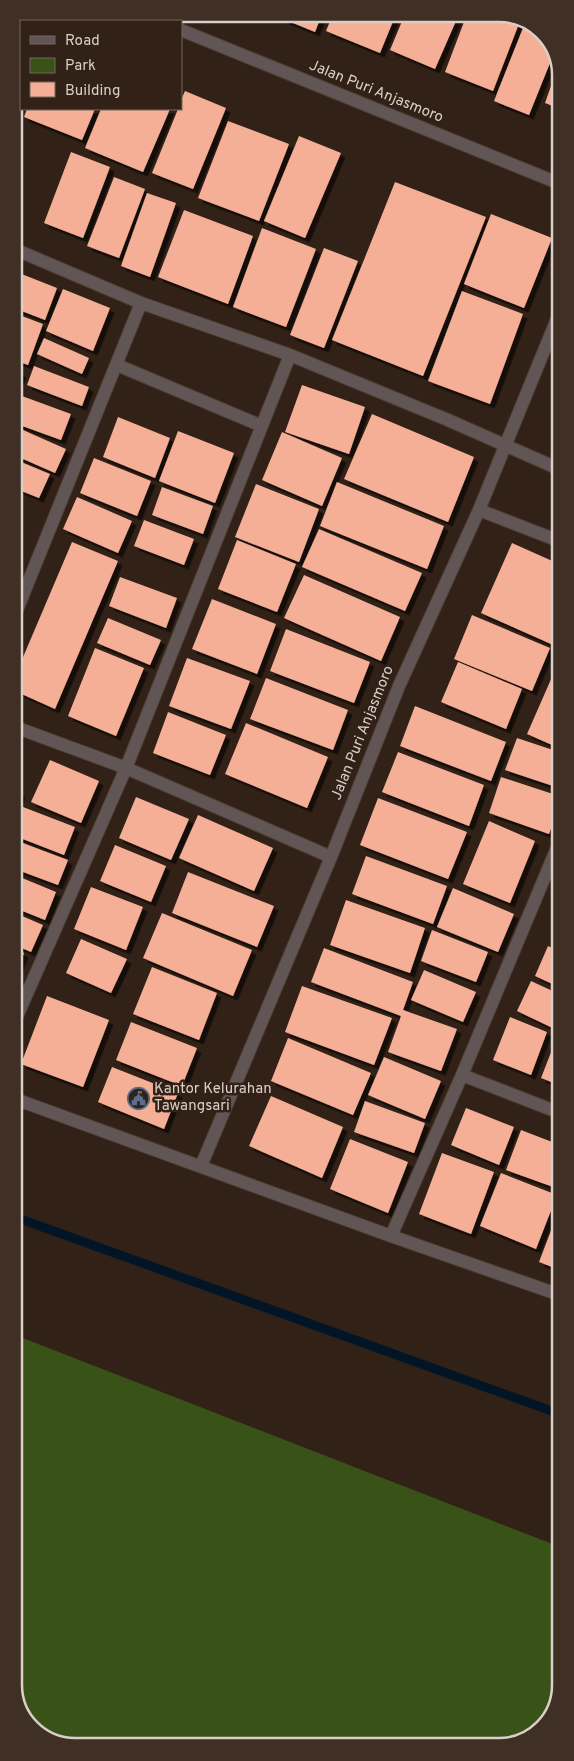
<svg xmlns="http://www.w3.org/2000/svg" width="574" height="1761" font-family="Overpass,sans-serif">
<defs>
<filter id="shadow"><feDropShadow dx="4.5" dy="4.5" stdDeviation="0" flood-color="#0009"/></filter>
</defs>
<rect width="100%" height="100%" fill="#322116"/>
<path fill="#395217" d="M 15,1335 L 560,1547 L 560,1686 L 547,1723 L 514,1745 L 71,1747 L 35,1732 L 16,1701 Z"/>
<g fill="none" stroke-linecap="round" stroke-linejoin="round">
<path stroke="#021527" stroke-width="9" d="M 15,1217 L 560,1414"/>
</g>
<path fill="#f6af97" filter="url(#shadow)" d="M 271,14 L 322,14 L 315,32 Z
M 333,14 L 396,14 L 380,53 L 326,31 Z
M 405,14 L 459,14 L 435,69 L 390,50 Z
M 467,14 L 503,14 L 520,21 L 493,91 L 445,72 Z
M 525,23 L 539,29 L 554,53 L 529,115 L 494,101 Z
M 558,66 L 558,108 L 545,103 Z
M 185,91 L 226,108 L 193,189 L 152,173 L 178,109 L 181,109 L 181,100 Z
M 27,109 L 95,109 L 82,140 L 24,117 Z
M 101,109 L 170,109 L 143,172 L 85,148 Z
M 228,121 L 289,144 L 259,221 L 198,198 Z
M 299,136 L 341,153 L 305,238 L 264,221 Z
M 71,152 L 110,167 L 83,238 L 44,223 Z
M 114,177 L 145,189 L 119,258 L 87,246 Z
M 395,182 L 486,217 L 423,376 L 332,340 Z
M 147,193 L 176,203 L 150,277 L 121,266 Z
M 184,210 L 253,236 L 228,304 L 158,277 Z
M 491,214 L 552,238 L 524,308 L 464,284 Z
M 262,228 L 316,249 L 286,327 L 233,307 Z
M 324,248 L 358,261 L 324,348 L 290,335 Z
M 14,271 L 57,288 L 45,320 L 14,308 Z
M 63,289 L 110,308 L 93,351 L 46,331 Z
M 462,291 L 523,314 L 490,404 L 428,381 Z
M 14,313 L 43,324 L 28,365 L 14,360 Z
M 44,338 L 89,358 L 82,374 L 37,354 Z
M 34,366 L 89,387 L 82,406 L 27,385 Z
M 14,370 L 22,373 L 14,393 Z
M 302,385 L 365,407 L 349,454 L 285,432 Z
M 22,396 L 71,414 L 61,440 L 14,423 L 14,417 Z
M 372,414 L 474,457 L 448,522 L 344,479 Z
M 118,417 L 170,438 L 155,478 L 103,457 Z
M 14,426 L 66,449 L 55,473 L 14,455 Z
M 178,431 L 234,453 L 215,503 L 159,481 Z
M 282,432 L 342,458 L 322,506 L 262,480 Z
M 94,458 L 151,481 L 137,516 L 80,493 Z
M 14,459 L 50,474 L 39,498 L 14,488 Z
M 337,482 L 444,526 L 427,569 L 320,526 Z
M 256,484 L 319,509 L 299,562 L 235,537 Z
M 162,487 L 213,506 L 203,534 L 152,515 Z
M 77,497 L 132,521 L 118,553 L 63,529 Z
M 144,520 L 194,539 L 184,565 L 134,546 Z
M 319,529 L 422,573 L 405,611 L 302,567 Z
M 237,540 L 296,564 L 277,612 L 218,589 Z
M 72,542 L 118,561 L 55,709 L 15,691 L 15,676 Z
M 512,543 L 559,564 L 559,627 L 551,644 L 481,613 Z
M 304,575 L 400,617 L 381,661 L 284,618 Z
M 120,577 L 177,598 L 166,628 L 109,606 Z
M 212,599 L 276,624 L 257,674 L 192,649 Z
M 472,615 L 550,648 L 532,691 L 454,659 Z
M 108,618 L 161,640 L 150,665 L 97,643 Z
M 286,629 L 370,662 L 354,703 L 270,671 Z
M 95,648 L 144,668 L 116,736 L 68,716 Z
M 187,658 L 250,681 L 231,729 L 169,706 Z
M 559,661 L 559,748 L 527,734 Z
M 458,662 L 522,689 L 506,729 L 441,702 Z
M 266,678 L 348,710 L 333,750 L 250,719 Z
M 415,706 L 506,742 L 491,781 L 400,746 Z
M 168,712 L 226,735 L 210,775 L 153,753 Z
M 246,723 L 328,757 L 307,808 L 225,774 Z
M 517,738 L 559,752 L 559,788 L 505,770 Z
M 398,752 L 484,785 L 469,826 L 382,792 Z
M 50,760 L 99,781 L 81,823 L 31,802 Z
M 501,777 L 559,796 L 559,806 L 549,834 L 489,813 Z
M 15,791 L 21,793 L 15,811 Z
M 136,797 L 189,819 L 171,860 L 119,838 Z
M 378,798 L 467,832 L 448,879 L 360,845 Z
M 23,807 L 75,827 L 64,855 L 15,836 L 15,829 Z
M 198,815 L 273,848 L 254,891 L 179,858 Z
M 489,821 L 535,841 L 510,903 L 463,884 Z
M 15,840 L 68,860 L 58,885 L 15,869 Z
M 115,845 L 166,866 L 151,902 L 100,881 Z
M 366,856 L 447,886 L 433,924 L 352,894 Z
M 188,872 L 274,906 L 257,947 L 172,913 Z
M 15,875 L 56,892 L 45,920 L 15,908 Z
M 91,887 L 143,907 L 126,950 L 74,929 Z
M 453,888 L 514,914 L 498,952 L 437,927 Z
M 346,900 L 425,928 L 410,973 L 330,945 Z
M 15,913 L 43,925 L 31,952 L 15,945 Z
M 162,913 L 252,950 L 233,996 L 143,958 Z
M 559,919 L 559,942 L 551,939 Z
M 432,930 L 488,952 L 476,982 L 421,961 Z
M 81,939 L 127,959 L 111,993 L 66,973 Z
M 548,946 L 559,951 L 559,987 L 535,976 Z
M 324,948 L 413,982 L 403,1010 L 457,1029 L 441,1071 L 388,1052 L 401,1016 L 311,982 Z
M 15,949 L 24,953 L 15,975 Z
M 152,967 L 217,993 L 199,1040 L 133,1014 Z
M 424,970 L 476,992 L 463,1022 L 411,1000 Z
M 531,981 L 559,994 L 559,1031 L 517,1011 Z
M 302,986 L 392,1018 L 374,1065 L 285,1032 Z
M 47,996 L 109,1020 L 83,1087 L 21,1064 Z
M 510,1017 L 547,1032 L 531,1075 L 493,1060 Z
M 131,1022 L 197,1048 L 182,1086 L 116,1060 Z
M 557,1037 L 559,1038 L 559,1085 L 541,1078 Z
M 288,1038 L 371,1073 L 353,1115 L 271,1081 Z
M 384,1057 L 441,1081 L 425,1119 L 368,1095 Z
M 112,1067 L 178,1093 L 164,1129 L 98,1102 Z
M 271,1096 L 343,1127 L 322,1178 L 249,1146 Z
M 365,1101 L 425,1123 L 414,1153 L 354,1132 Z
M 466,1108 L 514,1127 L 499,1165 L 451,1145 Z
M 521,1130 L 560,1145 L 560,1180 L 556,1188 L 506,1170 Z
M 350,1139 L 408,1162 L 388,1213 L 330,1189 Z
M 442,1153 L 494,1172 L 471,1234 L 419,1214 Z
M 501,1173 L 557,1195 L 536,1249 L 480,1226 Z
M 560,1207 L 560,1270 L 539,1262 Z"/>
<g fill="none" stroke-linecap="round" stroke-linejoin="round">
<defs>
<path id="minor" d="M 141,14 L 160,21
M 181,30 L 558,183
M 14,249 L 141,303 L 290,355 L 448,420 L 559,469
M 117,365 L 262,426
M 479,510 L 559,541
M 15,615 L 141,303
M 15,727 L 126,768 L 331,857
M 15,1021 L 126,768 L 290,355
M 462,1075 L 560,1113
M 15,1099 L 391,1236 L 560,1295
M 201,1166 L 331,857 L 399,686 L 479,510 L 559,314
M 391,1236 L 462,1075 L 559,843"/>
</defs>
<use href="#minor" stroke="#4d3d32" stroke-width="14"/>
<use href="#minor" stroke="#615655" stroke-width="12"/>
</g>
<defs>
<symbol id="civic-ring" viewBox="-11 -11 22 22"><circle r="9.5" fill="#322116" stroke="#5c6f8a" stroke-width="1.5"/><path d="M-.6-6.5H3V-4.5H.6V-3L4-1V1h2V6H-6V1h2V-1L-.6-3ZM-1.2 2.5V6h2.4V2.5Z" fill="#5c6f8a"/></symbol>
</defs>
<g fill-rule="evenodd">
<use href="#civic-ring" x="126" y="1086" width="25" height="25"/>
</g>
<g text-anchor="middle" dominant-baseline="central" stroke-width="5" stroke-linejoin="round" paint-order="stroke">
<g font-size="15" fill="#dacfc8" stroke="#322116">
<text transform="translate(376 92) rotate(22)">Jalan Puri Anjasmoro</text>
<text transform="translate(363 733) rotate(-68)">Jalan Puri Anjasmoro</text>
</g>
<g font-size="15" fill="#dacfc8" stroke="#322116" text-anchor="start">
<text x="154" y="1089">Kantor Kelurahan<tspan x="154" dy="17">Tawangsari</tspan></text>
</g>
</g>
<path d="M0 0H574V1761H0ZM75 22H499A53 53 0 0 1 552 75V1685A53 53 0 0 1 499 1738H75A53 53 0 0 1 22 1685V75A53 53 0 0 1 75 22Z" fill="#3f2f24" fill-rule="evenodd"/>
<path fill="none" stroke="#dacfc8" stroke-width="2.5" d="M75 22H499A53 53 0 0 1 552 75V1685A53 53 0 0 1 499 1738H75A53 53 0 0 1 22 1685V75A53 53 0 0 1 75 22Z"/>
<rect x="20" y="20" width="162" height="90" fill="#322116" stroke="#75675d"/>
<rect x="30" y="36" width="25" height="8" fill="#615655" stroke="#75675d"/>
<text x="65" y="45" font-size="15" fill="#dacfc8">Road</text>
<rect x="30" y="58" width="25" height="15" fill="#395217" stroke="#75675d"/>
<text x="65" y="70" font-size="15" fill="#dacfc8">Park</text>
<rect x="30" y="82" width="25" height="15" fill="#f6af97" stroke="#75675d"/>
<text x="65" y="95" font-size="15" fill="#dacfc8">Building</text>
</svg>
